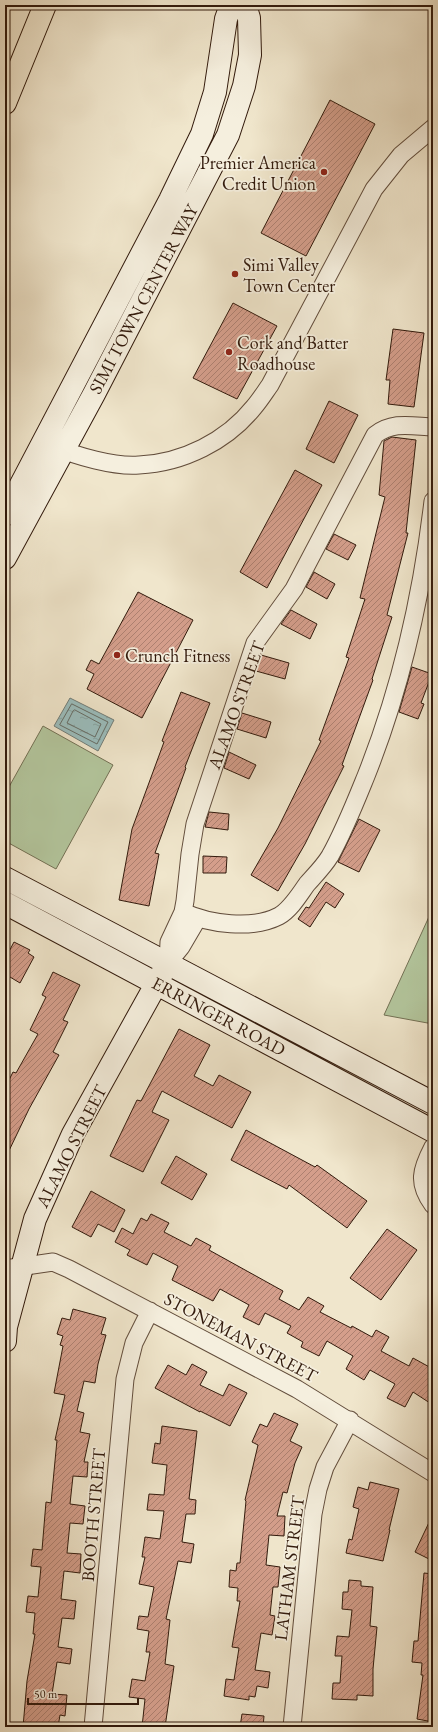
<svg xmlns="http://www.w3.org/2000/svg" width="438" height="1732" font-family="'EB Garamond',serif">
<defs>
<pattern id="water-ripples" width="26" height="14" patternUnits="userSpaceOnUse"><rect width="26" height="14" fill="#9bbebe"/><path d="M2 4q2-2 4 0t4 0M15 11q2-2 4 0t4 0" fill="none" stroke="#86a3a2"/></pattern>
<pattern id="building-hatch" width="6" height="6" patternUnits="userSpaceOnUse"><rect width="6" height="6" fill="#d49e8b"/><path d="M-1 1l2-2M0 6l6-6M5 7l2-2" fill="none" stroke="#ad8070"/></pattern>
</defs>
<rect width="100%" height="100%" fill="#f0e6cc"/>
<filter id="stains"><feTurbulence type="fractalNoise" baseFrequency=".005" numOctaves="4"/><feColorMatrix values="0 0 0 0 .2 0 0 0 0 .09 0 0 0 0 .02 0 0 0 .5 -.17"/></filter>
<radialGradient id="worn" r=".72"><stop offset=".6" stop-color="#630" stop-opacity="0"/><stop offset="1" stop-color="#630" stop-opacity=".3"/></radialGradient>
<path fill="#b3c69d" stroke="#727054" d="M 43,726 L 113,765 L 56,869 L 5,841 L 5,794 Z
M 433,908 L 433,1024 L 384,1015 Z"/>
<path fill="url(#water-ripples)" stroke="#717c77" d="M 70,698 L 114,720 L 98,751 L 54,726 Z"/>
<g fill="none" stroke-linecap="round" stroke-linejoin="round">
<path stroke="#666c65" stroke-width="1" d="M 72,704 L 108,722 L 97,744 L 60,725 Z
M 75,710 L 101,724 L 95,737 L 67,723 L 73,711 Z"/>
</g>
<path fill="url(#building-hatch)" stroke="#321a0c" d="M 330,100 L 375,124 L 306,256 L 261,233 Z
M 233,303 L 277,326 L 237,399 L 193,378 Z
M 393,329 L 424,333 L 414,407 L 388,404 L 390,380 L 386,380 Z
M 329,401 L 358,415 L 334,463 L 306,449 Z
M 392,437 L 416,440 L 406,533 L 408,533 L 387,615 L 392,617 L 372,679 L 373,680 L 342,765 L 344,766 L 305,844 L 278,891 L 251,875 L 278,828 L 321,741 L 319,740 L 349,658 L 346,657 L 365,599 L 360,598 L 385,497 L 379,495 L 384,441 Z
M 295,470 L 322,485 L 267,588 L 240,572 Z
M 334,534 L 356,545 L 348,560 L 326,549 Z
M 314,572 L 335,584 L 327,599 L 306,587 Z
M 138,592 L 193,620 L 142,718 L 87,689 L 94,674 L 86,670 L 91,660 L 99,664 Z
M 291,610 L 317,624 L 310,639 L 281,624 Z
M 261,655 L 289,663 L 285,679 L 256,671 Z
M 412,667 L 432,674 L 421,703 L 424,704 L 418,719 L 399,712 Z
M 181,692 L 210,703 L 185,767 L 186,768 L 155,853 L 159,854 L 149,906 L 119,900 L 132,829 L 164,742 L 162,741 Z
M 242,713 L 271,722 L 266,738 L 237,729 Z
M 229,752 L 256,765 L 249,779 L 224,768 Z
M 209,812 L 229,814 L 228,830 L 205,827 Z
M 359,819 L 380,830 L 359,872 L 338,862 Z
M 203,856 L 227,857 L 226,873 L 203,873 Z
M 326,882 L 344,894 L 335,908 L 326,902 L 310,927 L 298,919 L 306,907 L 309,908 Z
M 14,942 L 30,950 L 28,953 L 34,957 L 20,983 L 5,974 L 5,959 Z
M 53,972 L 80,985 L 63,1020 L 68,1022 L 53,1052 L 59,1055 L 29,1109 L 5,1159 L 5,1088 L 13,1072 L 16,1073 L 38,1034 L 30,1030 L 46,997 L 42,995 Z
M 179,1029 L 210,1045 L 194,1076 L 213,1086 L 219,1075 L 251,1092 L 232,1128 L 162,1091 L 152,1112 L 169,1120 L 143,1172 L 110,1156 L 137,1100 L 141,1101 Z
M 246,1130 L 315,1167 L 317,1165 L 367,1201 L 347,1228 L 289,1185 L 287,1189 L 231,1160 Z
M 176,1156 L 207,1174 L 192,1200 L 161,1183 Z
M 91,1191 L 125,1210 L 114,1232 L 98,1224 L 91,1237 L 72,1227 Z
M 151,1214 L 169,1223 L 164,1232 L 191,1246 L 196,1238 L 211,1246 L 209,1250 L 283,1291 L 279,1299 L 299,1310 L 308,1297 L 324,1306 L 320,1312 L 351,1328 L 352,1326 L 372,1337 L 376,1330 L 389,1337 L 381,1351 L 409,1366 L 413,1358 L 433,1369 L 433,1405 L 413,1392 L 405,1407 L 387,1398 L 395,1384 L 370,1370 L 364,1380 L 346,1369 L 353,1356 L 327,1341 L 319,1356 L 301,1347 L 303,1342 L 287,1333 L 291,1326 L 265,1313 L 259,1325 L 243,1317 L 249,1305 L 220,1289 L 213,1301 L 172,1280 L 178,1266 L 153,1253 L 147,1265 L 127,1255 L 130,1250 L 115,1242 L 122,1228 L 133,1234 L 141,1218 L 147,1221 Z
M 387,1229 L 417,1250 L 381,1300 L 350,1278 Z
M 73,1309 L 106,1318 L 101,1334 L 106,1335 L 98,1364 L 95,1383 L 84,1381 L 77,1411 L 84,1413 L 80,1432 L 90,1434 L 84,1462 L 88,1462 L 87,1477 L 73,1476 L 70,1504 L 85,1506 L 83,1524 L 70,1523 L 67,1553 L 81,1554 L 80,1573 L 64,1571 L 61,1599 L 76,1601 L 74,1619 L 62,1618 L 58,1647 L 72,1649 L 70,1664 L 57,1662 L 52,1694 L 67,1695 L 65,1716 L 60,1715 L 58,1727 L 23,1727 L 27,1681 L 35,1634 L 33,1634 L 35,1613 L 26,1612 L 28,1596 L 38,1597 L 41,1567 L 31,1566 L 33,1549 L 42,1550 L 46,1502 L 51,1503 L 57,1440 L 55,1440 L 65,1395 L 54,1393 L 63,1346 L 60,1345 L 63,1336 L 57,1334 L 62,1318 L 70,1320 Z
M 192,1364 L 207,1372 L 200,1385 L 223,1396 L 229,1384 L 247,1393 L 230,1426 L 200,1411 L 200,1412 L 155,1388 L 168,1365 L 186,1375 Z
M 274,1413 L 298,1424 L 290,1441 L 302,1447 L 295,1463 L 287,1493 L 283,1492 L 277,1516 L 285,1516 L 284,1536 L 269,1535 L 266,1565 L 280,1567 L 278,1587 L 273,1587 L 270,1615 L 275,1616 L 272,1635 L 261,1633 L 255,1670 L 270,1672 L 268,1688 L 257,1686 L 255,1697 L 249,1696 L 249,1700 L 224,1696 L 226,1679 L 234,1680 L 239,1648 L 232,1647 L 240,1601 L 237,1601 L 238,1588 L 229,1587 L 230,1570 L 236,1571 L 237,1563 L 240,1563 L 246,1501 L 245,1500 L 258,1445 L 252,1442 L 260,1424 L 267,1427 Z
M 162,1426 L 197,1431 L 189,1499 L 196,1500 L 195,1514 L 186,1514 L 182,1542 L 194,1544 L 191,1563 L 178,1561 L 166,1619 L 170,1620 L 165,1664 L 174,1666 L 165,1727 L 142,1727 L 145,1699 L 129,1697 L 132,1679 L 145,1681 L 150,1652 L 146,1652 L 149,1631 L 137,1629 L 139,1616 L 148,1617 L 154,1587 L 139,1584 L 145,1557 L 142,1557 L 145,1537 L 160,1539 L 164,1511 L 147,1510 L 149,1494 L 164,1495 L 167,1465 L 152,1463 L 155,1443 L 160,1444 Z
M 370,1482 L 399,1489 L 389,1530 L 390,1530 L 383,1561 L 346,1553 L 349,1539 L 352,1540 L 359,1509 L 353,1507 L 358,1487 L 368,1490 Z
M 433,1514 L 433,1561 L 415,1552 Z
M 424,1573 L 433,1574 L 433,1722 L 417,1719 L 423,1675 L 421,1675 L 422,1663 L 412,1662 L 414,1641 L 418,1641 Z
M 349,1580 L 361,1581 L 361,1586 L 373,1587 L 370,1626 L 377,1627 L 373,1669 L 373,1696 L 357,1695 L 357,1700 L 332,1699 L 333,1683 L 340,1683 L 342,1656 L 335,1656 L 337,1636 L 349,1637 L 352,1610 L 342,1609 L 343,1592 L 348,1592 Z
M 242,1714 L 264,1716 L 263,1727 L 240,1727 Z"/>
<g fill="none" stroke-linecap="round" stroke-linejoin="round">
<defs>
<path id="street" d="M 53,446 C 76,456 114,467 139,465 C 183,463 227,441 254,407 C 260,400 265,392 270,385 L 374,189 L 401,155 L 433,128
M 183,912 C 209,924 252,930 279,916 C 291,909 299,895 307,884 C 315,875 324,866 330,856 C 344,831 355,803 366,776 C 401,688 422,595 433,501
M 168,963 L 169,942 L 183,912 L 185,901 L 190,854 L 195,824 L 255,643 L 294,589 L 375,435 C 393,421 411,426 433,427
M 168,963 L 181,947 L 198,918
M 433,1147 C 421,1170 417,1183 433,1205
M 5,1269 L 53,1262 L 69,1269 L 297,1389 L 433,1473
M 93,1727 L 125,1379 L 134,1343 L 150,1311
M 292,1727 L 313,1514 L 318,1489 L 325,1467 L 350,1420"/>
<path id="secondary" d="M 5,515 L 170,200 L 202,134 L 215,92 L 226,19 L 231,5
M 5,558 L 94,394 L 228,135 L 244,86 L 250,55 L 249,18 L 245,5
M 5,878 L 433,1103
M 5,903 L 433,1131
M 5,1341 L 6,1327 L 35,1219 L 73,1134 L 164,970"/>
<path id="highway" d="M 5,103 L 45,5"/>
</defs>
<use href="#street" stroke="#624d3c" stroke-width="19"/>
<use href="#secondary" stroke="#321a0c" stroke-width="24"/>
<use href="#highway" stroke="#321a0c" stroke-width="24"/>
<use href="#street" stroke="#f5efde" stroke-width="17"/>
<use href="#secondary" stroke="#f5efde" stroke-width="22"/>
<use href="#highway" stroke="#f0e6cc" stroke-width="22"/>
</g>
<g fill="#8f2418" stroke="#f5efde" stroke-width="1.5">
<circle cx="324" cy="172" r="4"/>
<circle cx="235" cy="274" r="4"/>
<circle cx="229" cy="352" r="4"/>
<circle cx="117" cy="655" r="4"/>
</g>
<g text-anchor="middle" dominant-baseline="central" stroke-width="3.5" stroke-linejoin="round" paint-order="stroke">
<g font-size="18" fill="#321a0c" stroke="#f5efde" text-anchor="start">
<text x="316" y="162" text-anchor="end">Premier America<tspan x="316" dy="21">Credit Union</tspan></text>
<text x="243" y="264">Simi Valley<tspan x="243" dy="21">Town Center</tspan></text>
<text x="237" y="342">Cork and Batter<tspan x="237" dy="21">Roadhouse</tspan></text>
<text x="125" y="655">Crunch Fitness</text>
</g>
<g font-size="18" fill="#321a0c" stroke="#f5efde">
<text transform="translate(143 299) rotate(-62)">SIMI TOWN CENTER WAY</text>
<text transform="translate(236 705) rotate(-70)">ALAMO STREET</text>
<text transform="translate(219 1016) rotate(28)">ERRINGER ROAD</text>
<text transform="translate(71 1146) rotate(-63)">ALAMO STREET</text>
<text transform="translate(241 1337) rotate(28)">STONEMAN STREET</text>
<text transform="translate(93 1515) rotate(-85)">BOOTH STREET</text>
<text transform="translate(289 1568) rotate(-83)">LATHAM STREET</text>
</g>
</g>
<rect width="438" height="1732" fill="none" stroke="#f0e6cc" stroke-width="20"/>
<rect x="6" y="6" width="426" height="1720" fill="none" stroke="#321a0c" stroke-width="2"/>
<rect x="10" y="10" width="418" height="1712" fill="none" stroke="#321a0c"/>
<path d="M28 1698v6h110v-6" fill="none" stroke="#321a0c" stroke-width="2"/>
<text x="34" y="1698" font-size="12" fill="#321a0c" stroke="#f5efde" stroke-width="3" paint-order="stroke">50 m</text>
<rect width="100%" height="100%" filter="url(#stains)"/>
<rect width="100%" height="100%" fill="url(#worn)"/>
</svg>
